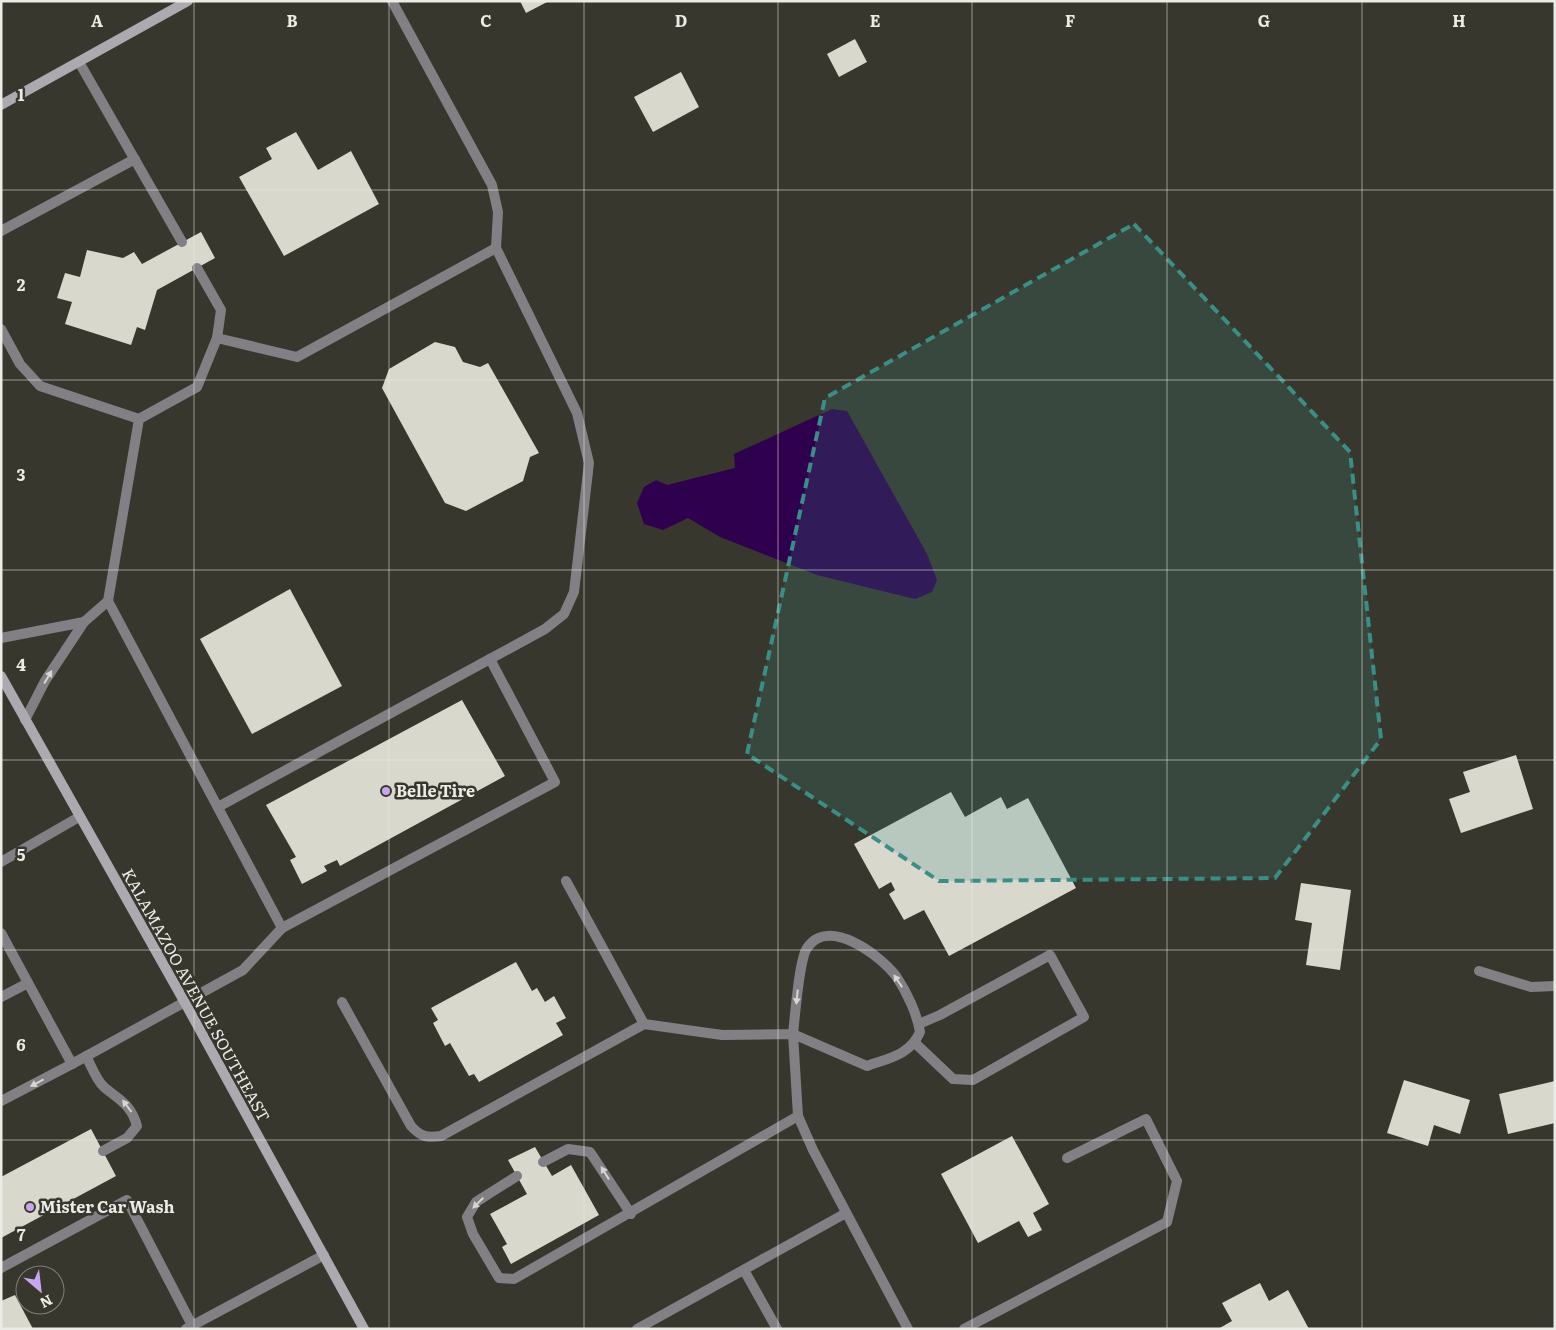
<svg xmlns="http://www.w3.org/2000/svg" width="1556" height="1330" viewBox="0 0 1556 1330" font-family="Literata,serif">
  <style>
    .water { fill: #2f004e }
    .building { fill: #d8d8cd }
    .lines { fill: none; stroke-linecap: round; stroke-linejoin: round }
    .service { stroke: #828084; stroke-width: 10 }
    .minor { stroke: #828084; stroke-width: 10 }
    .secondary { stroke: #aca9b0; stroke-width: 10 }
    .oneway { fill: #d7d6d2 }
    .marked { fill: #3b8e86; fill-opacity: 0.2; stroke: #3b8e86; stroke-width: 4; stroke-dasharray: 10 6; stroke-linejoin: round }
    .grid { fill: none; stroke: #ecece6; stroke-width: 1; stroke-opacity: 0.55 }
    .poi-dot { fill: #c8a6ef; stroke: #37372e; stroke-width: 2 }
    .labels { text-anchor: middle; stroke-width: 5; stroke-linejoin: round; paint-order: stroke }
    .poi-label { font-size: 16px; font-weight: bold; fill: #ecece6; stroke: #37372e; text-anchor: start }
    .street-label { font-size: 16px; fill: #ecece6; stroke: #37372e }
    .grid-label { font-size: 16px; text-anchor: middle; font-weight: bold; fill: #ecece6; stroke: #37372e; stroke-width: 5; stroke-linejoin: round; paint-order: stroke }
  </style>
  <rect width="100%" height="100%" fill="#37372e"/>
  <polygon class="water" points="832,409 847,411 927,554 937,580 932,592 915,599 817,575 720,537 688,518 663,530 644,524 637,503 644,487 656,480 667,485 735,468 734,454"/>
  <g class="building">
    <polygon points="520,1 549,1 526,13"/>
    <polygon points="855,39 867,62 839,77 827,54"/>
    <polygon points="681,72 699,107 653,132 634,97"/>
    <polygon points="296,132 318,170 351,151 379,204 284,256 239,177 272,159 266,148"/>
    <polygon points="201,232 215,258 157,290 145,330 137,327 131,345 65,324 72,302 57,298 65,273 80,277 87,250 123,258 134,252 142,264"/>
    <polygon points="435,342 455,347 463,362 480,367 488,363 539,453 530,457 523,481 466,511 445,503 382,388 389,369"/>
    <polygon points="290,589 342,686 252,734 200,639"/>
    <polygon points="462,700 505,776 340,866 337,860 324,866 327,871 302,884 290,860 296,857 266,805"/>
    <polygon points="1516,755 1533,809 1461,833 1449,799 1470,792 1463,772"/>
    <polygon points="951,792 965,817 1001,797 1007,809 1028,798 1076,888 949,956 924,910 904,920 889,894 895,890 891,882 879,889 854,844"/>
    <polygon points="1301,883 1351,890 1340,970 1306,965 1312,923 1295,920"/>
    <polygon points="516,962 532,991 537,988 545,1002 554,996 566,1018 556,1023 563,1035 479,1082 474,1074 469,1076 450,1043 445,1046 433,1023 438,1020 431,1008"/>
    <polygon points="1404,1080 1470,1100 1460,1134 1434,1125 1428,1146 1387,1133"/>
    <polygon points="1555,1081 1555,1123 1508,1134 1499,1094"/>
    <polygon points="91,1129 116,1176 1,1238 1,1177"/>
    <polygon points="1012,1136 1049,1204 1033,1213 1042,1230 1028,1237 1019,1221 978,1243 941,1174"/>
    <polygon points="535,1147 552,1176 571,1165 599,1215 511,1264 502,1247 507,1244 490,1214 527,1194 508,1160"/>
    <polygon points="1260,1283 1269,1301 1288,1290 1309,1329 1218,1329 1232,1321 1222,1303"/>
    <polygon points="15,1295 33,1329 1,1329 1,1301"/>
  </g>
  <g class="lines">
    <g class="service">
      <polyline points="79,62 182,242"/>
      <polyline points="1,231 135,159"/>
      <polyline points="197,268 221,310 217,338"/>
      <polyline points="1,329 20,364 40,386 139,419"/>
      <polyline points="1,638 84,622"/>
      <polyline points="25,720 45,681 84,622 108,601"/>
      <polyline points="218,807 490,659"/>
      <polyline points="1,862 79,817"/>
      <path d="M566,881l78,143 78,11 71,-1 74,32c22,-8 43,-11 53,-34 -3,-18 -13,-40 -24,-56 -16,-21 -68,-60 -89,-28 -8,12 -12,69 -14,86"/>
      <polyline points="282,928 108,601 139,419 197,387 217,338 297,357 496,248"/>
      <polyline points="1,933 72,1064 243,970 282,928 555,782 490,659 545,629 564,614 574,592 589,463 577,413 496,248 498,212 492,185 392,1"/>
      <polyline points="1,997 28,983"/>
      <path d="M342,1002l69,124c10,11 16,12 30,10l203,-112"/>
      <polyline points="915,1043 953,1079 973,1080 1084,1017 1050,955 940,1015 919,1024"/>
      <path d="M86,1056c5,9 10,24 18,31 15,13 27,17 33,39l-10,12 -24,13"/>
      <polyline points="1,1101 72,1064"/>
      <polyline points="543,1162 568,1149 590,1152 631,1214"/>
      <polyline points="517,1176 476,1202 467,1217 473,1234 499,1278 514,1279 798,1116"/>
      <polyline points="1,1268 127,1200 194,1329"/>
      <polyline points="744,1270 777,1329"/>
      <polyline points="186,1329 324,1255"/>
      <polyline points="637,1329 846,1213"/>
      <polyline points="964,1329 1167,1222 1177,1181 1146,1119 1067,1158"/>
    </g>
    <g class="minor">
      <polyline points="1479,971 1531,987 1555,986"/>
      <polyline points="793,1034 798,1116 813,1150 908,1329"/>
    </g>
    <g class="secondary">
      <polyline points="1,105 188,1"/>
      <polyline points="1,676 184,1001 364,1329"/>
    </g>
  </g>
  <defs><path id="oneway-solid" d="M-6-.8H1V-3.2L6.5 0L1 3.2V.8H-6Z" transform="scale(1.25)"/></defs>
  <g class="oneway">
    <use href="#oneway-solid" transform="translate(48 677) rotate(-59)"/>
    <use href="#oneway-solid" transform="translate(898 981) rotate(-124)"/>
    <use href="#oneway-solid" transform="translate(797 997) rotate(96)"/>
    <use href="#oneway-solid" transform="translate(37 1083) rotate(152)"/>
    <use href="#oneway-solid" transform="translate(127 1106) rotate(-127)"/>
    <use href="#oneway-solid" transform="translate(605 1173) rotate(-122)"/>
    <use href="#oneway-solid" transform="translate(478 1203) rotate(135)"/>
  </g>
  <path class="marked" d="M1134,224l216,228 31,287 -106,139 -336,3 -192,-127 78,-356z"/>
  <path class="grid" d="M194,1v1328M389,1v1328M584,1v1328M778,1v1328M972,1v1328M1167,1v1328M1362,1v1328M1,190h1554M1,380h1554M1,570h1554M1,760h1554M1,950h1554M1,1140h1554"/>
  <g class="poi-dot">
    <circle cx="386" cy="791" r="5"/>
    <circle cx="30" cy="1207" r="5"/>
  </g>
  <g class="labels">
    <g class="poi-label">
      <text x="396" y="797">Belle Tire</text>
      <text x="40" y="1213">Mister Car Wash</text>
    </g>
    <g class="street-label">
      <text transform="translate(196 995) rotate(61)" y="6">KALAMAZOO AVENUE SOUTHEAST</text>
    </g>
  </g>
  <g class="grid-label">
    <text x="97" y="27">A</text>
    <text x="292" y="27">B</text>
    <text x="486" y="27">C</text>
    <text x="681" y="27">D</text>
    <text x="875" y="27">E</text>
    <text x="1070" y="27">F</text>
    <text x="1264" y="27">G</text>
    <text x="1459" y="27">H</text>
    <text x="21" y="101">1</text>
    <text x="21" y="291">2</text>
    <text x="21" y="481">3</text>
    <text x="21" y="671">4</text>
    <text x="21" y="861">5</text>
    <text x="21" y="1051">6</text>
    <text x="21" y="1241">7</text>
  </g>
  <rect width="1556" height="1330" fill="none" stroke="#ecece6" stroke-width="5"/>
  <g transform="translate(40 1290) rotate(152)"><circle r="24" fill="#37372e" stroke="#7f7f78"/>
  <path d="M0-4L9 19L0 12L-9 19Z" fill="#c8a6ef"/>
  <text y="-8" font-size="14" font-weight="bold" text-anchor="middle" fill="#ecece6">N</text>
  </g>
</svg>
